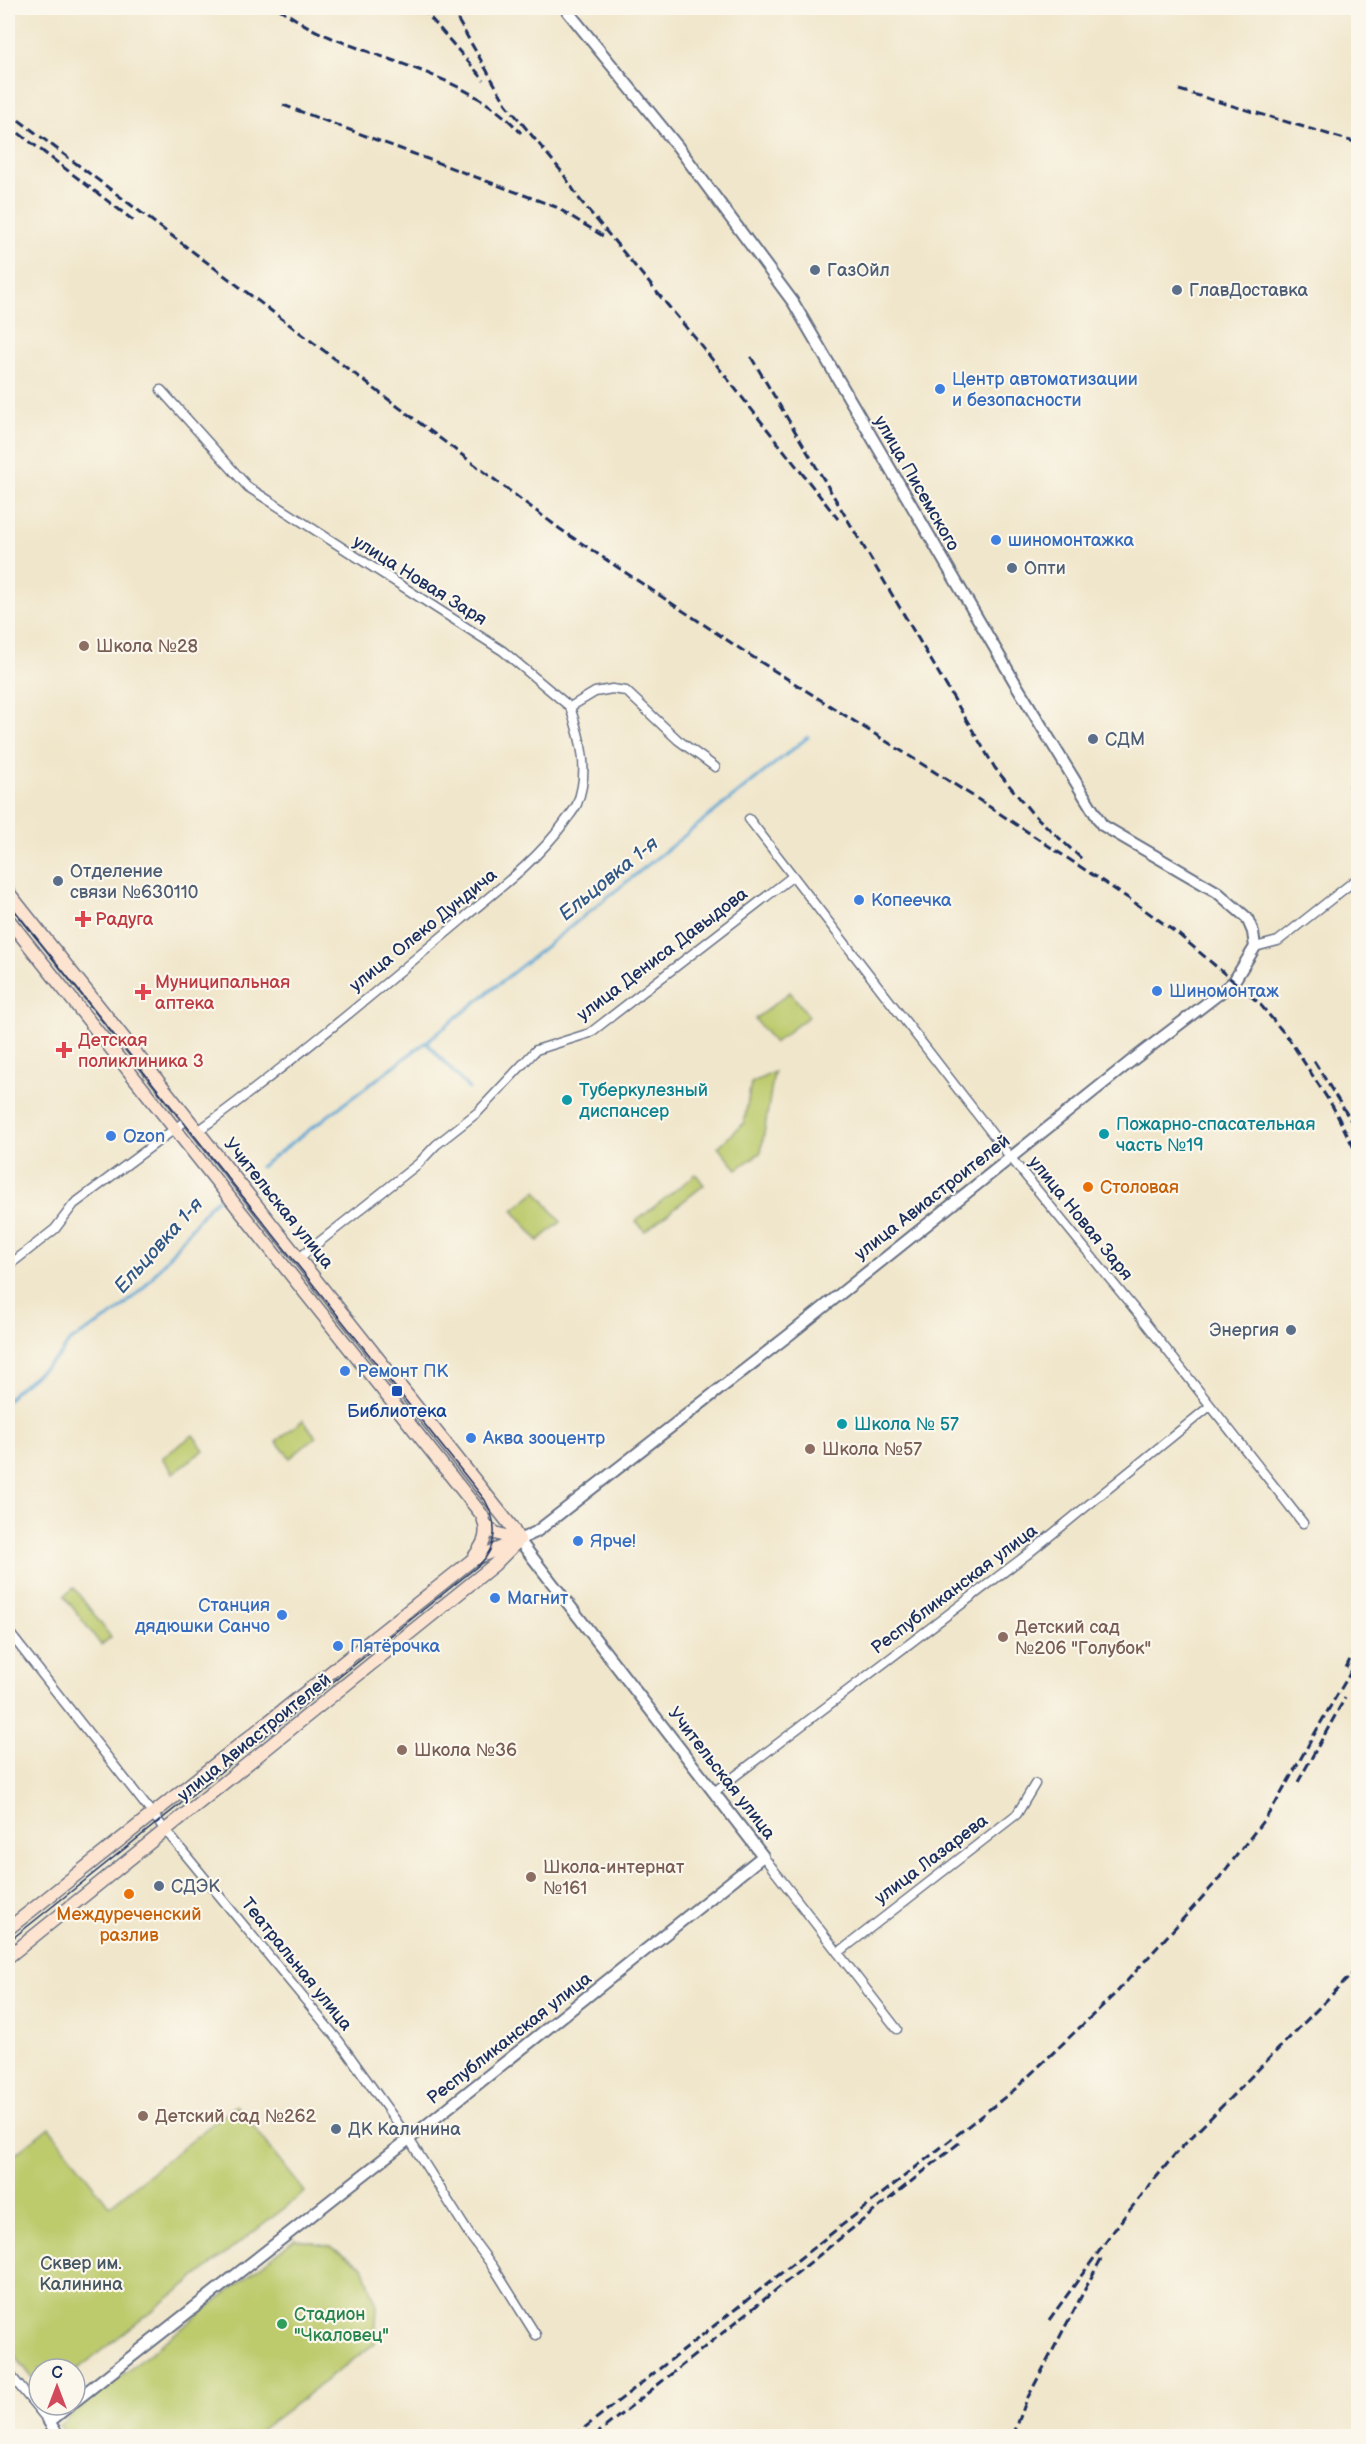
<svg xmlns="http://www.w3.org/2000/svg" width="1366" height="2444" viewBox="0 0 1366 2444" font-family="'Balsamiq Sans',sans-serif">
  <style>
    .green { fill: #bdcb6d; stroke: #6c7d66; stroke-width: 1.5 }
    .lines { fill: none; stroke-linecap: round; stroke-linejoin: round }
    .stream { stroke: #5ca5d3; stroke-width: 3 }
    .minor-casing { stroke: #666f84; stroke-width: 11 }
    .tertiary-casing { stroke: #666f84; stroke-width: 14 }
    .secondary-casing { stroke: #666f84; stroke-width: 15 }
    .minor { stroke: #fff; stroke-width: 8 }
    .tertiary { stroke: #fff; stroke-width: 10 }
    .secondary { stroke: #fde4d0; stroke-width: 12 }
    .tram { stroke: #1b2f5e; stroke-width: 1.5 }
    .rail { stroke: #1b2f5e; stroke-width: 3; stroke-dasharray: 9 4.5; stroke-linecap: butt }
    .service-dot { fill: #5c6f8a; stroke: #fbf7ec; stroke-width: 2 }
    .shop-dot { fill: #3f7fe0; stroke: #fbf7ec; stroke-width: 2 }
    .education-dot { fill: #8d6e63; stroke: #fbf7ec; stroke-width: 2 }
    .health-dot { fill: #e0444e; stroke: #fbf7ec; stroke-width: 2 }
    .culture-dot { fill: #0f9aa8; stroke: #fbf7ec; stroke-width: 2 }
    .food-dot { fill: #e8710a; stroke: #fbf7ec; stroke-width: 2 }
    .transit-dot { fill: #1a4fb4; stroke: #fbf7ec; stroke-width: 2 }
    .leisure-dot { fill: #2e9e5b; stroke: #fbf7ec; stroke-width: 2 }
    .labels { text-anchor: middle; stroke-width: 4.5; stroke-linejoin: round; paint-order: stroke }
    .service-label { font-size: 18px; fill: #4e5e75; stroke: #fbf7ec; text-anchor: start }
    .shop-label { font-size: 18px; fill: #366cbe; stroke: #fbf7ec; text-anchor: start }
    .street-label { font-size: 18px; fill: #1b2f5e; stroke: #fbf7ec }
    .education-label { font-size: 18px; fill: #785e54; stroke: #fbf7ec; text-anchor: start }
    .health-label { font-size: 18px; fill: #be3a42; stroke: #fbf7ec; text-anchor: start }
    .culture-label { font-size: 18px; fill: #0d838f; stroke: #fbf7ec; text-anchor: start }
    .food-label { font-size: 18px; fill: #c56008; stroke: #fbf7ec; text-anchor: start }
    .transit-label { font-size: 18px; fill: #164399; stroke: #fbf7ec }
    .park-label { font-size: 18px; fill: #445662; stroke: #fbf7ec }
    .leisure-label { font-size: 18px; fill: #27864d; stroke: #fbf7ec; text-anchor: start }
    .water-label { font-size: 20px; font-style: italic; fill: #325887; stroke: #fbf7ec }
  </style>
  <rect width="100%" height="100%" fill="#fbf7ec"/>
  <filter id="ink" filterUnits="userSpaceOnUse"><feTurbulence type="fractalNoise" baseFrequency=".0167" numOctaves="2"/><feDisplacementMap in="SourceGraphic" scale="12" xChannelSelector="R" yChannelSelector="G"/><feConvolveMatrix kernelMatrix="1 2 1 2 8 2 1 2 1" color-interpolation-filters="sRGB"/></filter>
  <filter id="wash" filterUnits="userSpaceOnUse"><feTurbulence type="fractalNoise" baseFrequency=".008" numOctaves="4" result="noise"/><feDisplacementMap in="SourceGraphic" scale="24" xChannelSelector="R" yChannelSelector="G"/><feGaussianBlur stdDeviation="1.35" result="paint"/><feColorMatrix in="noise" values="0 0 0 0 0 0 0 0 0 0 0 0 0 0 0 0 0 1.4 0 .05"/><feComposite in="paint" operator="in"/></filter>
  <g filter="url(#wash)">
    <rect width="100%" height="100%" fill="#f0e6cb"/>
    <g class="green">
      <polygon points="790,992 809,1016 774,1043 755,1019"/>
      <polygon points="774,1072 761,1152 737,1169 718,1147 744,1123 751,1083"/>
      <polygon points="696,1174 704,1185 645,1231 636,1221"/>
      <polygon points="536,1191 561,1222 538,1241 513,1210"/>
      <polygon points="303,1420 316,1437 290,1458 276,1441"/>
      <polygon points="193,1435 204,1450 173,1473 162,1458"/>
      <polygon points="74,1588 111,1637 101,1645 64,1596"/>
      <polygon points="236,2105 305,2192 75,2371 39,2369 39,2386 8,2347 8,2160 49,2127 109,2206"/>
      <polygon points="295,2239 330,2246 363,2266 377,2306 375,2343 253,2436 69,2436 59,2425"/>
    </g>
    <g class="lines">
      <g class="stream">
        <polyline points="426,1042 808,737"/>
        <polyline points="260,1167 426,1042 469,1089"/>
        <polyline points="8,1400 14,1392 60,1355 69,1342 116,1313 145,1286 210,1205 219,1198"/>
      </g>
    </g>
  </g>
  <g filter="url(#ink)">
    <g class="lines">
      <g class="minor-casing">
        <g id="minor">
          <polyline points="161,390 248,487 503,651 570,707"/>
          <polyline points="570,707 595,692 612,689 626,691 678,740 715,767"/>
          <polyline points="1354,786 1358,793"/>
          <polyline points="749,819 1011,1158 1136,1311 1303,1523"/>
          <polyline points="1255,947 1278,941 1358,878"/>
          <path d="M198,1131c92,-67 180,-141 267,-214 35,-29 72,-57 99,-94 4,-6 10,-12 13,-19 13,-33 4,-65 -7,-97"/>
          <polyline points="299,1258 418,1164 436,1145 478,1112 536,1050 590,1033 793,876"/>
          <polyline points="8,1266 55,1229 74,1204 188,1119"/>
          <polyline points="8,1631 166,1831 339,2041 409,2139 471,2237 494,2268 536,2335"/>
          <polyline points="714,1792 1029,1553 1210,1406"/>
          <polyline points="763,1856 897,2029"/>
          <polyline points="838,1953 1017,1814 1035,1784"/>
          <polyline points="8,2372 49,2422"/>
        </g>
      </g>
      <g class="tertiary-casing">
        <g id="tertiary">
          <polyline points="75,2401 409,2139 763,1856 519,1540 536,1532 789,1335 1130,1062 1220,993 1234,981 1255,947 1253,932 1247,918 1217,892 1102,825 1017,686 793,302 678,147 565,8"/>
          <polyline points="59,2436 49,2422 70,2405"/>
        </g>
      </g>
      <g class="secondary-casing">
        <g id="secondary">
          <polyline points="8,892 511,1526 519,1540"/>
          <path d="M8,919l474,596c8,20 2,29 -10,45"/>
          <polyline points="486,1525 495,1533 519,1540"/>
          <polyline points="8,1929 472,1560 512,1543"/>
          <polyline points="8,1957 494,1565 519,1540"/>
        </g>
      </g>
      <use href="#minor" class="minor"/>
      <use href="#tertiary" class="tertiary"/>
      <use href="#secondary" class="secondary"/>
      <path class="tram" d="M8,902l477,598c13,23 13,47 -6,65l-471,377"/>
      <g class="rail">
        <path d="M278,8c16,10 33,22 52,29 64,27 143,42 191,96"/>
        <polyline points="422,8 484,80"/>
        <polyline points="451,8 506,104 562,172 580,200 700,344 838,519"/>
        <polyline points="1179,90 1358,143"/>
        <polyline points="283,105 556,207 603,236"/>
        <polyline points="8,112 560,529 748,654 979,800 1131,900 1178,934 1259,1003 1289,1039 1333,1107 1358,1156"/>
        <polyline points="8,125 134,221"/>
        <polyline points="751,357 995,768 1031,812 1083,860"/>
        <polyline points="1314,1061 1358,1132"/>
        <polyline points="1346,1668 1358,1642"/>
        <polyline points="1298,1782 1345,1698"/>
        <polyline points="1049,2320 1124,2217 1176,2153 1358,1968"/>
        <polyline points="574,2436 1014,2090 1117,1992 1217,1881 1273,1808 1324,1717 1358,1660"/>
        <polyline points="594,2436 959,2143"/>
        <polyline points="1013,2436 1027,2399 1101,2259"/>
      </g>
    </g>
  </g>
  <g class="service-dot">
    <circle cx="815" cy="270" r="6"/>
    <circle cx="1177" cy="290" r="6"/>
    <circle cx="1012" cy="568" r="6"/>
    <circle cx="1093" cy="739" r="6"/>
    <circle cx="58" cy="881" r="6"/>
    <circle cx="1291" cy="1330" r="6"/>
    <circle cx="159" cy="1886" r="6"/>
    <circle cx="336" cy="2129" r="6"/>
  </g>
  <g class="shop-dot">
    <circle cx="940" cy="389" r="6"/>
    <circle cx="996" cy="540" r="6"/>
    <circle cx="859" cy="900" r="6"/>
    <circle cx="1157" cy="991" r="6"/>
    <circle cx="111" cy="1136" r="6"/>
    <circle cx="345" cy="1371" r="6"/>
    <circle cx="471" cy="1438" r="6"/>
    <circle cx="578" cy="1541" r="6"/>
    <circle cx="495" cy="1598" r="6"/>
    <circle cx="282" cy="1615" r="6"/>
    <circle cx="338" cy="1646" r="6"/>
  </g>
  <g class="education-dot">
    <circle cx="84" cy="646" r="6"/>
    <circle cx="810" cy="1449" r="6"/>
    <circle cx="1003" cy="1637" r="6"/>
    <circle cx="402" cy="1750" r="6"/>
    <circle cx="531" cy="1877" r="6"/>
    <circle cx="143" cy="2116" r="6"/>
  </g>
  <g class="health-dot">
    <path d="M80 910h6v6h6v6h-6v6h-6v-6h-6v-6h6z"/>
    <path d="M140 983h6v6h6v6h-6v6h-6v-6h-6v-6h6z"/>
    <path d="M61 1041h6v6h6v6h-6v6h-6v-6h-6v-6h6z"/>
  </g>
  <g class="culture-dot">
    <circle cx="567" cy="1100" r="6"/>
    <circle cx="1104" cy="1134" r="6"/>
    <circle cx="842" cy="1424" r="6"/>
  </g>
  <g class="food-dot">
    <circle cx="1088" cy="1187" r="6"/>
    <circle cx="129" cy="1894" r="6"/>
  </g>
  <rect class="transit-dot" x="391" y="1385" width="12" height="12" rx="3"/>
  <circle class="leisure-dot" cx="282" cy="2324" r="6"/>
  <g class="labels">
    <g class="service-label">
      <text x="827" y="276">ГазОйл</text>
      <text x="1189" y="296">ГлавДоставка</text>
      <text x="1024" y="574">Опти</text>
      <text x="1105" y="745">СДМ</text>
      <text x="70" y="877">Отделение<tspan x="70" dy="21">связи №630110</tspan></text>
      <text x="1279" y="1336" text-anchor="end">Энергия</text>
      <text x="171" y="1892">СДЭК</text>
      <text x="348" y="2135">ДК Калинина</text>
    </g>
    <g class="shop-label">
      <text x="952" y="385">Центр автоматизации<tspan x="952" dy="21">и безопасности</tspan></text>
      <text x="1008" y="546">шиномонтажка</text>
      <text x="871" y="906">Копеечка</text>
      <text x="1169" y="997">Шиномонтаж</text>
      <text x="123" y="1142">Ozon</text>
      <text x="357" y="1377">Ремонт ПК</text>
      <text x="483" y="1444">Аква зооцентр</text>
      <text x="590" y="1547">Ярче!</text>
      <text x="507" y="1604">Магнит</text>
      <text x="270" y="1611" text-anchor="end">Станция<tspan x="270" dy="21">дядюшки Санчо</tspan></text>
      <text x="350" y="1652">Пятёрочка</text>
    </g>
    <g class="street-label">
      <text transform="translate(917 483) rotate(60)" y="6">улица Писемского</text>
      <text transform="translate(420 580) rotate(32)" y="6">улица Новая Заря</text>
      <text transform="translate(423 930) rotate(-39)" y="6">улица Олеко Дундича</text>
      <text transform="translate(662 954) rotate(-37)" y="6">улица Дениса Давыдова</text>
      <text transform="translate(932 1197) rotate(-38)" y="6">улица Авиастроителей</text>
      <text transform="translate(279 1203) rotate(51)" y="6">Учительская улица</text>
      <text transform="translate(1081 1218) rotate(51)" y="6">улица Новая Заря</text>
      <text transform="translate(954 1589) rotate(-37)" y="6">Республиканская улица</text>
      <text transform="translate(254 1737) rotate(-39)" y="6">улица Авиастроителей</text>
      <text transform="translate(722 1773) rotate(52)" y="6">Учительская улица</text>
      <text transform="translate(931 1859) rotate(-37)" y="6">улица Лазарева</text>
      <text transform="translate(297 1964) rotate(51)" y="6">Театральная улица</text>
      <text transform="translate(509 2038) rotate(-38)" y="6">Республиканская улица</text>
    </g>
    <g class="education-label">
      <text x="96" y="652">Школа №28</text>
      <text x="822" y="1455">Школа №57</text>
      <text x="1015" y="1633">Детский сад<tspan x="1015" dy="21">№206 "Голубок"</tspan></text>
      <text x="414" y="1756">Школа №36</text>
      <text x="543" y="1873">Школа-интернат<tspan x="543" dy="21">№161</tspan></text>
      <text x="155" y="2122">Детский сад №262</text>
    </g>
    <g class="health-label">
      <text x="95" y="925">Радуга</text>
      <text x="155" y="988">Муниципальная<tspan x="155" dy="21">аптека</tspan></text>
      <text x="78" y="1046">Детская<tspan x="78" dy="21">поликлиника 3</tspan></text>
    </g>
    <g class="culture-label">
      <text x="579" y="1096">Туберкулезный<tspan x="579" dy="21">диспансер</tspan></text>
      <text x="1116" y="1130">Пожарно-спасательная<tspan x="1116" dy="21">часть №19</tspan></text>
      <text x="854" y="1430">Школа № 57</text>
    </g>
    <g class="food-label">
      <text x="1100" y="1193">Столовая</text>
      <text x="129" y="1920" text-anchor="middle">Междуреченский<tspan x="129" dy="21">разлив</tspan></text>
    </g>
    <g class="transit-label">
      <text x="397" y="1417">Библиотека</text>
    </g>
    <g class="park-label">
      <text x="81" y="2269">Сквер им.<tspan x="81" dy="21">Калинина</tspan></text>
    </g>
    <g class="leisure-label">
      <text x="294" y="2320">Стадион<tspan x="294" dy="21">"Чкаловец"</tspan></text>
    </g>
    <g class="water-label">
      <text transform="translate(608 878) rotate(-39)" y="7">Ельцовка 1-я</text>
      <text transform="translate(158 1245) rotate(-48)" y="7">Ельцовка 1-я</text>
    </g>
  </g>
  <rect width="1366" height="2444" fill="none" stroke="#fbf7ec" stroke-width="30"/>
  <g transform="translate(57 2387)"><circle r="28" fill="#fbf7ec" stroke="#a1a7b3" stroke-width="1.5"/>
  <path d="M0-4.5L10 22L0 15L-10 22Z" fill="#d1495b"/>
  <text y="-9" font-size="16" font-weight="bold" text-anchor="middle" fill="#1b2f5e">С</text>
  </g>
</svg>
